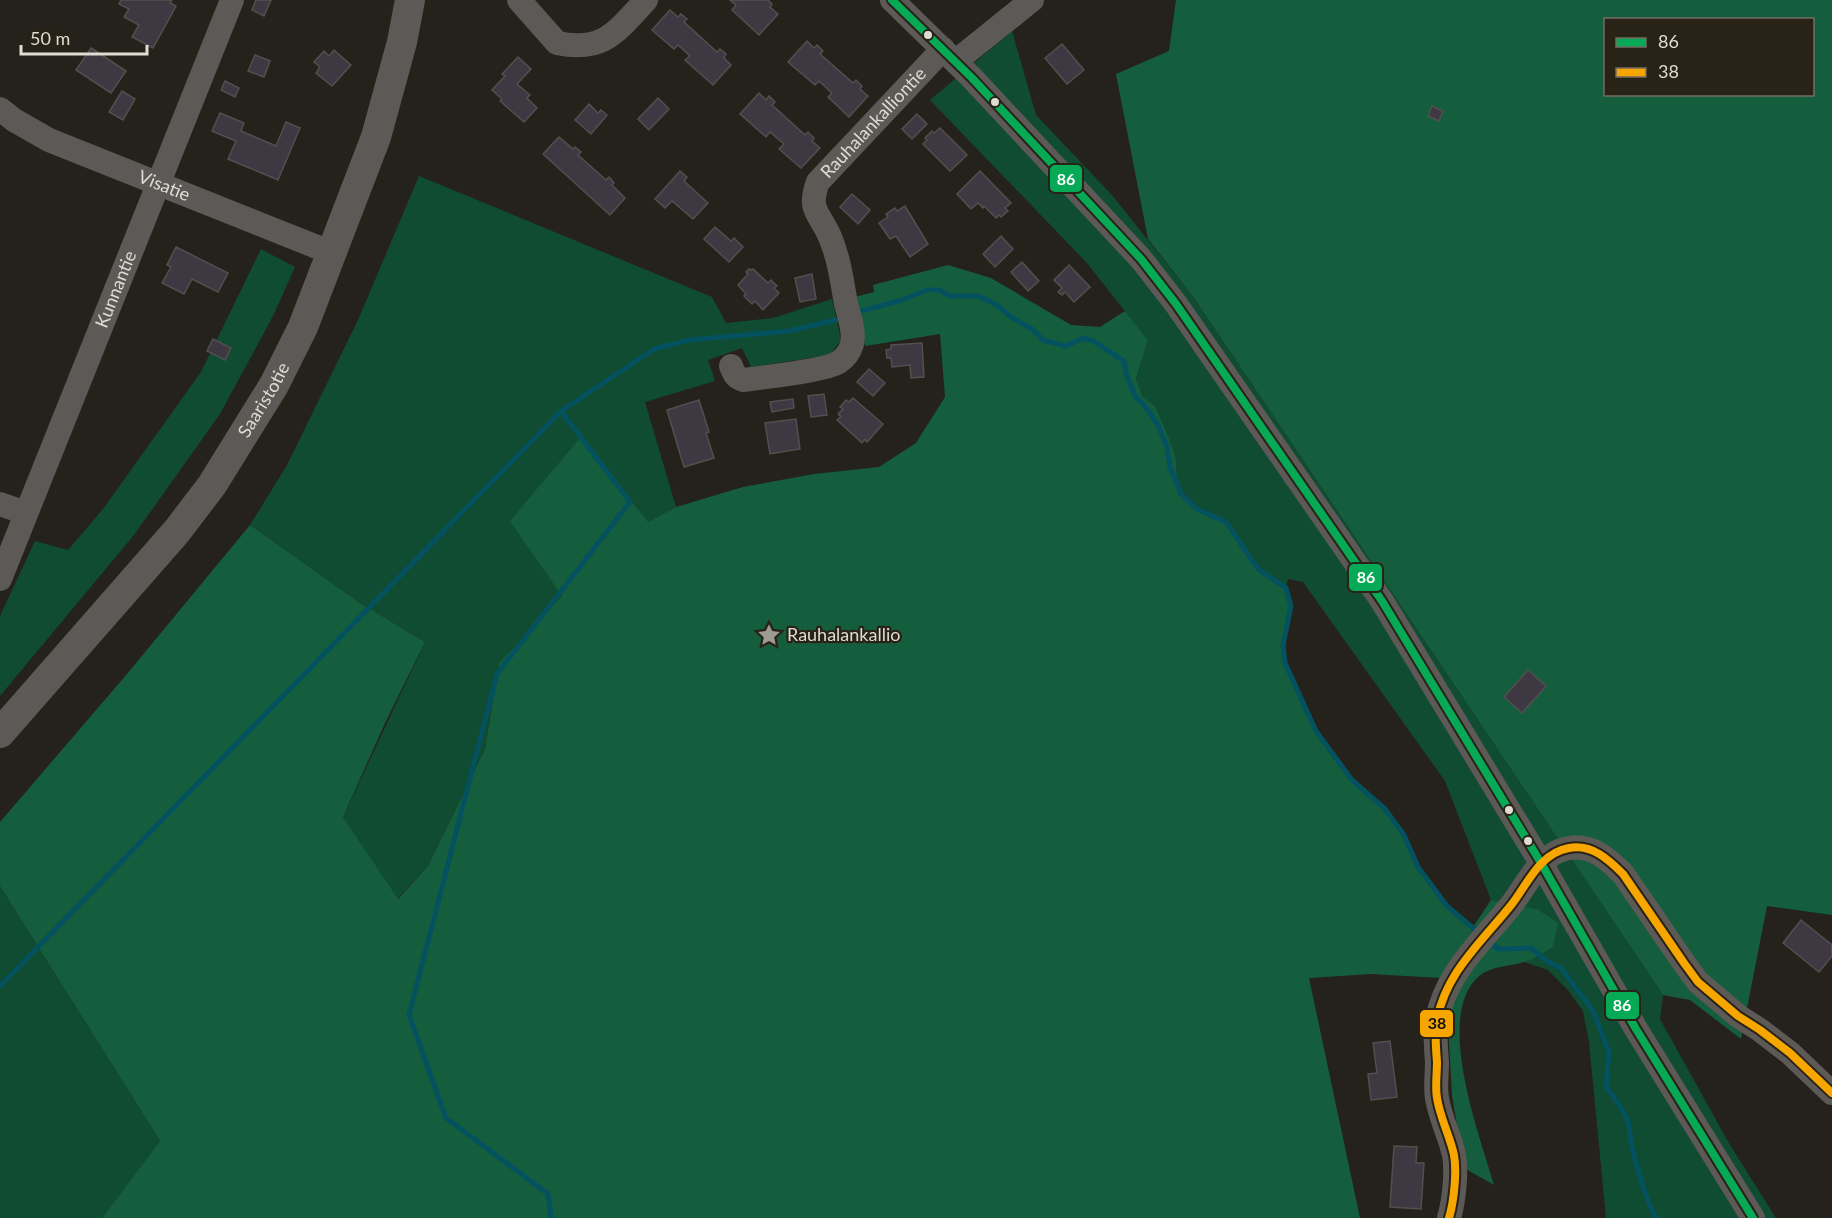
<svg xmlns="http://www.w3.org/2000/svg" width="1832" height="1218" viewBox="0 0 1832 1218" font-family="Lato,sans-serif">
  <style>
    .green { fill: #104c31 }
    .forest { fill: #145e3e; fill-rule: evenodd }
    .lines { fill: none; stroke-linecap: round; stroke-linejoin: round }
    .stream { stroke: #04515f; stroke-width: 5 }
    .building { fill: #3e3843; stroke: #51504f; stroke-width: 1.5 }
    .minor { stroke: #5c5957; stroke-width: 24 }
    .major { stroke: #5d5956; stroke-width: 30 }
    .bus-1-casing { stroke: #292317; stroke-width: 12 }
    .bus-2-casing { stroke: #292317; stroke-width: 12 }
    .bus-1 { stroke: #06aa56; stroke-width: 8 }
    .bus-2 { stroke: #f7a600; stroke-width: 8 }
    .bus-dot { fill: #dfdcd4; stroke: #292317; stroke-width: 2 }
    .labels { text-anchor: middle; stroke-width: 4.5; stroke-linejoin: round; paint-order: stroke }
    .street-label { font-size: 18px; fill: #dfdcd4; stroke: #292317 }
    .poi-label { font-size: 18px; fill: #dfdcd4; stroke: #292317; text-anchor: start }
    .line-badge { stroke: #292317; stroke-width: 2 }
    .badge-label { font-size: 16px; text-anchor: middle; font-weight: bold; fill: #fff }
    .pale-badge-label { font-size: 16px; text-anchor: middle; font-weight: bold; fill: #111 }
  </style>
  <rect width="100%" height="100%" fill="#25221b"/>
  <g class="green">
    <polygon points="1012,31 1036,115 1112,195 1194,298 1663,995 1660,1019 1730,1145 1776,1218 1606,1218 1589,1042 1583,1011 1568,990 1548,970 1524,962 1553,947 1537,909 1491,900 1445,781 1303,582 1288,579 1286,588 1258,569 1226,522 1197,509 1181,494 1177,479 1176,459 1169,438 1155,406 1143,397 1136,379 1148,340 1086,262 930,100"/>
    <polygon points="419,176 712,297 726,323 773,318 832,299 841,340 830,355 751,367 742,348 708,360 715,381 645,402 676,507 648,522 562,596 499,663 485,749 428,866 397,899 343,817 425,642 357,601 250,525 287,465 358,320"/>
    <polygon points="261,249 295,267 273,316 220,414 134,535 0,696 0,616 35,541 68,550 103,509 201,372"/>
    <polygon points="0,886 160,1141 102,1218 0,1218"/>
  </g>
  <g class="forest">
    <path d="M1176,0h656v915l-65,-9 -26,133 -51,-39 -27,-5 -469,-697 -46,-59 -32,-165 53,-23zM1606,20h206v74h-206z"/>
    <path d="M948,265l43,13 80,47 29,2 25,-16 23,29 -12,39 7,18 12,9 14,32 7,21 1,20 4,15 16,15 29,13 32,47 28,19 5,18 -8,39 2,18 31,68 36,49 33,29 19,26 14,32 29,39 26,21 18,-27 46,9 21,14 -5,24c-9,5 -19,12 -29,15 -15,5 -33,3 -47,16 -42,41 3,158 17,207l-30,-17 -12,-73 -4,-71 -7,-46 -70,-4 -62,4 51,240h-1258l58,-77 -160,-255v-64l127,-148 123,-149 107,76 68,41 -39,79 -43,96 55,82 30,-33 57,-117 14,-86 63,-67 -52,-75 70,-83 68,84 28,-15 67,-20 71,-13 65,-7 37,-24 29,-46 -5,-63 -75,12 -10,-49 19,-5 -1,-7z"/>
  </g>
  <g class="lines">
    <g class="stream">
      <polyline points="862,311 902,300 927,290 939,290 950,296 978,296 997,305 1011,317 1032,329 1043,340 1066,346 1083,338 1093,341 1124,361 1126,374 1135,396 1148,410 1158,425 1167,447 1170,467 1181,494 1197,509 1226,522 1258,569 1286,588 1291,606 1283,645 1285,663 1316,731 1352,780 1385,809 1404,835 1418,867 1447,906 1480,934"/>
      <path d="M1490,942l8,7 33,-1 17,14 13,6 32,43 16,41 -3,35c8,10 16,20 21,32 3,8 3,19 5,28 4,16 15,59 25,71"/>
      <polyline points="0,986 561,411 654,349 689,340 789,331 840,319"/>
      <polyline points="551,1218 548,1194 446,1118 409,1015 497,674 630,502 561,411"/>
    </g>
  </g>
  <g class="building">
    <polygon points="121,0 172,0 170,3 176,6 153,48 132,37 139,25 124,17 129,9 119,4"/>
    <polygon points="256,0 271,0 264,16 252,10"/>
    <polygon points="730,0 768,0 772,4 770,7 778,14 759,35 732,10 736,5"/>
    <polygon points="670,10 678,17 681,14 687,19 684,22 717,52 720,49 726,54 724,58 731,65 713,85 685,60 690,56 678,45 674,49 652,30"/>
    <polygon points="807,41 814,48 817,45 823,51 820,54 853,83 856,80 862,86 860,89 868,96 849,117 828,97 832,93 819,81 815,85 788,62"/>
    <polygon points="1062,44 1084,70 1067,84 1045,58"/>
    <polygon points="91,48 126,71 111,93 76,70"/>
    <polygon points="334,50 351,65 332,86 316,73 320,67 314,62 324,51 329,56"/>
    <polygon points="255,55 270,61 264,77 248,71"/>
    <polygon points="518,57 531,69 517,84 530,95 527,98 537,108 524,122 500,101 502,99 492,90 505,76 502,74"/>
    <polygon points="225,81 239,88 235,97 221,90"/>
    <polygon points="122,91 135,99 123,120 109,112"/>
    <polygon points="759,93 766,100 769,96 775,102 772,105 805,135 808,132 814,138 812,141 820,148 801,168 779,149 784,144 770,132 766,137 740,114"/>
    <polygon points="658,98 669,109 649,130 638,119"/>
    <polygon points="589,104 598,113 601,110 607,115 591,134 575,120"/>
    <polygon points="1432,106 1443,111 1439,121 1428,116"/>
    <polygon points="220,113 244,123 241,131 276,146 286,122 300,128 278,180 228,159 236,141 212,131"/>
    <polygon points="917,114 927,124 912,139 902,129"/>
    <polygon points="940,128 967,155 950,171 923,144 927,140 925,138 932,131 934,133"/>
    <polygon points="559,137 573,149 575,147 581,152 578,155 606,180 609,177 614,183 612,185 625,198 610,215 543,154"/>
    <polygon points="680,171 687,177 684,181 708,203 693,219 672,201 665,208 655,199"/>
    <polygon points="980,171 1011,203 1005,208 1008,211 1001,217 999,215 996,218 984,206 983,208 978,203 971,209 957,194"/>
    <polygon points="852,194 870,210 858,224 840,207"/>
    <polygon points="905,206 928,244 910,257 896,236 890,239 879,223 888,217 886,214 895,208 897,211"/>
    <polygon points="715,227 731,241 734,238 743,247 729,262 704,239"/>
    <polygon points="1001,236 1013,249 995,267 983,254"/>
    <polygon points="176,247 228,273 218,292 192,279 184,294 162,283 171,267 167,265"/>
    <polygon points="1022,262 1039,281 1028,291 1011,272"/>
    <polygon points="1069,265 1090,287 1074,302 1065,292 1062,295 1058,292 1062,288 1054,280"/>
    <polygon points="749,269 751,270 753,269 768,283 771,280 777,286 774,288 779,293 763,310 755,301 752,304 744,296 746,294 738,285 748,274 746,272"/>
    <polygon points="812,274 816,299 800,302 795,278"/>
    <polygon points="213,339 231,348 225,360 207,351"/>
    <polygon points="922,343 924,377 911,378 910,365 892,367 891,358 887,358 886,350 891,349 891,345"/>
    <polygon points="869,369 885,383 873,396 857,382"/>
    <polygon points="824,394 827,415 811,417 808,396"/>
    <polygon points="853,398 883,424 867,442 865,439 862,443 837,420 841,417 838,414 843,409 840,407 846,400 849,402"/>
    <polygon points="793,399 794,408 772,412 770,402"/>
    <polygon points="699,400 709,432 706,433 714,458 684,467 667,410"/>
    <polygon points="796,419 800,449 770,454 765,423"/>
    <polygon points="1528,670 1546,686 1522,713 1504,697"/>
    <polygon points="1801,920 1832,945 1832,956 1819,972 1783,943"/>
    <polygon points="1390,1041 1397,1097 1371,1100 1368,1074 1377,1073 1373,1043"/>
    <polygon points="1394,1146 1417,1147 1416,1163 1424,1163 1421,1209 1390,1207"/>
  </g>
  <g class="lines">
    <g class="minor">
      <path d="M519,0l38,43c47,10 60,-12 89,-43"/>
      <polyline points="892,0 972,78 1141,259 1176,304 1382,601 1541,863 1636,1029 1753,1218"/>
      <polyline points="956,61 1032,0"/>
      <path id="s1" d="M0,109l14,11 35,20 283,113"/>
      <path id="s2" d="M731,366c3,8 5,12 13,14 19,-3 81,-9 95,-18 6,-4 11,-11 13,-18 3,-12 -3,-29 -6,-40 -4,-23 -7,-46 -16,-67 -10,-24 -23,-26 -12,-55l125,-133"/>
      <polyline points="0,504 26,513"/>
      <path id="s3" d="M0,579l232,-579"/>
      <path d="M1449,1218c5,-17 8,-46 5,-63 -4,-19 -14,-37 -17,-57 -2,-11 0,-24 0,-36 -1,-12 -2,-25 -1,-36 7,-52 46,-84 76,-122 16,-21 28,-51 57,-56 23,-4 39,11 54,26l61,89 14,19 40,34 22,14 30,23 42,40"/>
    </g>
    <path class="major" id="s4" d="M0,733l177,-202 35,-46 62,-100 29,-58 73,-190 26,-95 8,-42"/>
    <g class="bus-1-casing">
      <polyline id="bus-1" points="892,0 972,78 1141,259 1176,304 1382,601 1541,863 1636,1029 1753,1218"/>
    </g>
    <g class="bus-2-casing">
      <path id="bus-2" d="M1449,1218c5,-17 8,-46 5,-63 -4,-19 -14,-37 -17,-57 -2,-11 0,-24 0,-36 -1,-12 -2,-25 -1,-36 7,-52 46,-84 76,-122 16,-21 28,-51 57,-56 23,-4 39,11 54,26l61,89 14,19 40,34 22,14 30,23 42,40"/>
    </g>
    <use href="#bus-1" class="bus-1"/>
    <use href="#bus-2" class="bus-2"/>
  </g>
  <defs>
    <g id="sight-bare" transform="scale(1.8)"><path d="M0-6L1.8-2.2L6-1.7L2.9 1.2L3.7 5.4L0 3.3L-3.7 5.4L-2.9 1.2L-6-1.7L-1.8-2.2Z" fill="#9e9b93" stroke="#292317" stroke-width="2.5" paint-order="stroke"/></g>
  </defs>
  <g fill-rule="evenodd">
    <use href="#sight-bare" x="769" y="635"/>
  </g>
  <g class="bus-dot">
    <circle cx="928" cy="35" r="5"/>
    <circle cx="995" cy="102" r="5"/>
    <circle cx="1509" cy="810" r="5"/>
    <circle cx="1528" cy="841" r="5"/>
  </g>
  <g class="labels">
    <g class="street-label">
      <text dy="6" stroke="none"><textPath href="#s2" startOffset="390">Rauhalankalliontie</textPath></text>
      <text dy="6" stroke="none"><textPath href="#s1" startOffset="182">Visatie</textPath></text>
      <text dy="6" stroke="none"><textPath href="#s3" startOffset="312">Kunnantie</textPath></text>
      <text dy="6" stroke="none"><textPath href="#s4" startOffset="426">Saaristotie</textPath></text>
    </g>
    <g class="poi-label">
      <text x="787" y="641">Rauhalankallio</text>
    </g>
  </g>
  <g class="line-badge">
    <rect x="1049" y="164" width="34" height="29" rx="6" fill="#06aa56"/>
    <rect x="1348" y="563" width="35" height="29" rx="6" fill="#06aa56"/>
    <rect x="1605" y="991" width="35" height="29" rx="6" fill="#06aa56"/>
    <rect x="1419" y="1009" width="35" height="29" rx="6" fill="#f7a600"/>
  </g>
  <g class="badge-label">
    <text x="1066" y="185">86</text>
    <text x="1366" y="583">86</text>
    <text x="1622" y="1011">86</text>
  </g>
  <g class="pale-badge-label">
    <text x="1437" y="1029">38</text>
  </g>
  <rect x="1604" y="18" width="210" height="78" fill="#292317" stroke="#726d63" stroke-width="1.5"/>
  <rect x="1616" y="38" width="30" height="9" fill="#06aa56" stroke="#726d63" stroke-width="1.5"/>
  <text x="1658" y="48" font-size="18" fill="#dfdcd4">86</text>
  <rect x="1616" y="68" width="30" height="9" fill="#f7a600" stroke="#726d63" stroke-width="1.5"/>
  <text x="1658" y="78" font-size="18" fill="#dfdcd4">38</text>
  <path d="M21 45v9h126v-9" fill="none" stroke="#dfdcd4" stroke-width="3"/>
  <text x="30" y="45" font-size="18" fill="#dfdcd4" stroke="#292317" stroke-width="4.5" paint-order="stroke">50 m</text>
</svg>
